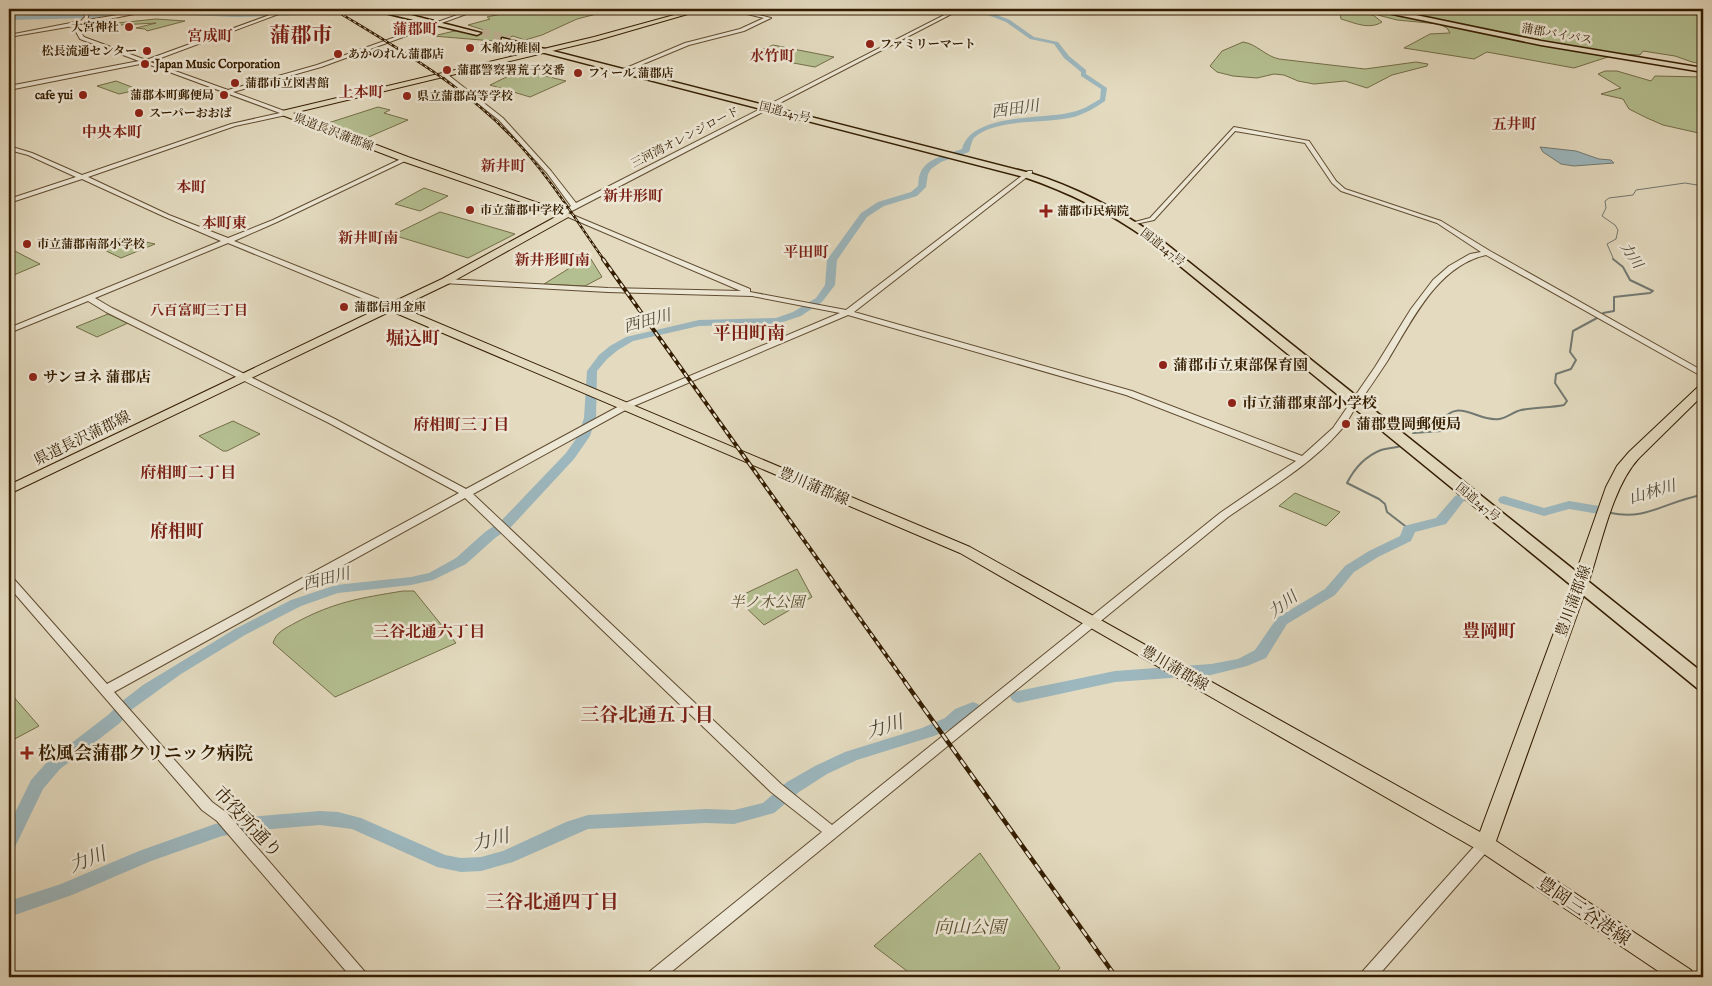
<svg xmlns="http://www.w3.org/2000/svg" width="1712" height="986" viewBox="0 0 1712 986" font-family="'IM FELL English','Noto Serif JP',serif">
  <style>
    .green { fill: #b4bf91; stroke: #746e48 }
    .water { fill: #9cb7be; stroke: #727972 }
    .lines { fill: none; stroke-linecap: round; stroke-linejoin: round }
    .stream-far1 { stroke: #727972; stroke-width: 1 }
    .stream { stroke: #727972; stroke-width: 2 }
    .river { fill: #9cb7be; fill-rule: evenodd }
    .highway-tunnel { stroke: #c0b499; stroke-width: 8; stroke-dasharray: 8 4; stroke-linecap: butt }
    .minor-casing { stroke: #604c30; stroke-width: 2 }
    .major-casing { stroke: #341d00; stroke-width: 2 }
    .highway-casing { stroke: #341d00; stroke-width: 3 }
    .minor { fill: #ede7d5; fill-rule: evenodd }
    .major { fill: #e3dabf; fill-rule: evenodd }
    .highway { fill: #e3dabf; fill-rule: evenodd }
    .rail-far2-casing { stroke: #341d00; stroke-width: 2.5 }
    .rail-far1-casing { stroke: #341d00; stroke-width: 4 }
    .rail-casing { stroke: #341d00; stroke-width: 4.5 }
    .rail-far2 { stroke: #ede7d5; stroke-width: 1; stroke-dasharray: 3; stroke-linecap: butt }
    .rail-far1 { stroke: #ede7d5; stroke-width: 2; stroke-dasharray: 5; stroke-linecap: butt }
    .rail { stroke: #ede7d5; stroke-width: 2.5; stroke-dasharray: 8; stroke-linecap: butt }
    .poi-dot { fill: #8f2418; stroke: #ede7d5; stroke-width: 2 }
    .labels { text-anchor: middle; stroke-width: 5; stroke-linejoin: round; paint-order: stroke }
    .far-poi-label { font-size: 12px; font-weight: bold; fill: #341d00; stroke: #ede7d5; text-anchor: start }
    .far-street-label { font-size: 12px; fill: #341d00; stroke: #ede7d5 }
    .far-water-label { font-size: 14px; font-style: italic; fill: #534b39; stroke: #ede7d5 }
    .far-neighbourhood-label { font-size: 14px; font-weight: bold; fill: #7a1f14; stroke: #ede7d5 }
    .far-quarter-label { font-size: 15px; font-weight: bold; fill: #7a1f14; stroke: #ede7d5 }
    .poi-label { font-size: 15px; font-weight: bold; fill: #341d00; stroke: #ede7d5; text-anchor: start }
    .street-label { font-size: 15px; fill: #341d00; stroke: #ede7d5 }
    .park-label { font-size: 15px; font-style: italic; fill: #5a4e2c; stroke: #ede7d5 }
    .water-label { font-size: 16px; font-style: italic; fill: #534b39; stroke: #ede7d5 }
    .neighbourhood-label { font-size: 16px; font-weight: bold; fill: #7a1f14; stroke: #ede7d5 }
    .quarter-label { font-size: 18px; font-weight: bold; fill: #7a1f14; stroke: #ede7d5 }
    .near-poi-label { font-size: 18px; font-weight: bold; fill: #341d00; stroke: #ede7d5; text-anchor: start }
    .near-street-label { font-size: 18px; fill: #341d00; stroke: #ede7d5 }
    .near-park-label { font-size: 18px; font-style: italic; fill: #5a4e2c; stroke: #ede7d5 }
    .near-neighbourhood-label { font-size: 19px; font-weight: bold; fill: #7a1f14; stroke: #ede7d5 }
    .near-water-label { font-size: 19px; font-style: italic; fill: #534b39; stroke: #ede7d5 }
    .far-town-label { font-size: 21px; font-weight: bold; fill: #7a1f14; stroke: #ede7d5 }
  </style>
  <rect width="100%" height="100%" fill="#e3dabf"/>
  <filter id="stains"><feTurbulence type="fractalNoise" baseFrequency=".004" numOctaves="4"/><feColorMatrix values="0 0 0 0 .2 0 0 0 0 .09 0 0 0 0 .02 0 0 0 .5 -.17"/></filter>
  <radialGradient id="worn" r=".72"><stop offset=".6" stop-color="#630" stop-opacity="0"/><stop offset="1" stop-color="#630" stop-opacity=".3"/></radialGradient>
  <g class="green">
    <polygon points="525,9 616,9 577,19 542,35 525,40 513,36 500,40 505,42 433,36 459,30 475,34 487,31 468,25 490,19 487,17"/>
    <polygon points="1355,9 1703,9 1703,64 1692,62 1675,56 1643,51 1640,55 1617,54 1574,68 1487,52 1474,59 1404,48 1430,34 1450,33 1447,28 1439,24 1397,20"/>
    <path d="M1343,10l30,5 9,7c-13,8 -27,1 -41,-3l-1,-7z"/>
    <polygon points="156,19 185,21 147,31 145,29 136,28 156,23 120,25 117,23"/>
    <path d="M1243,42c14,2 22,14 36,17l86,10 51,-7 12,2 -1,2 -35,9 -25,13 -22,-7 -31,3 -16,-3 -14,-6 -10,-1 -17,4 -24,-2 -16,-4 -7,-6 12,-15z"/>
    <polygon points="773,45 834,57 815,67 750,55"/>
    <polygon points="521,70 566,81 530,97 490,85"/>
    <polygon points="1605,71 1617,71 1651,81 1655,76 1703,77 1703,134 1663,125 1647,118 1629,109 1623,99 1601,94 1621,88 1598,74"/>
    <polygon points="116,81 137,89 137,90 119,94 97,86"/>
    <polygon points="378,107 390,110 384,113 408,120 364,139 325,124"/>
    <polygon points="424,188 448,196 420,211 395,204"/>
    <polygon points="440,212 515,234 468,258 393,235"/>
    <polygon points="123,237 155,244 121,258 102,249"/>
    <polygon points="9,248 40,264 9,277"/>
    <polygon points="589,256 602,277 585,286 544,284"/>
    <polygon points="108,314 128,323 97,337 76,327"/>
    <polygon points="233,421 260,434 227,451 223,451 199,436"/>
    <polygon points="1295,493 1340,512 1326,526 1279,506"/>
    <polygon points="797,569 812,597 764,625 736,598"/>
    <path d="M403,591h11l42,52 -121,54 -62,-54c3,-11 13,-15 22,-20 39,-21 65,-25 108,-32z"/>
    <polygon points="12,695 39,726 9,742 9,697"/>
    <polygon points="980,853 1060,968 1052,977 915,977 874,946"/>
  </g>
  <polygon class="water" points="1540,147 1576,151 1599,159 1611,160 1614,163 1574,166 1561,164 1543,152"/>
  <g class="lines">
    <polyline class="stream-far1" points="1614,260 1607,244 1616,239 1618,230 1615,225 1602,216 1606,208 1605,201 1609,198 1633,195 1636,190 1685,183 1703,186"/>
    <g class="stream">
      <polyline points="1603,313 1614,311 1614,297 1650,293 1653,291 1630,280 1623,267 1613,259"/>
      <path d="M1413,433l28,-2 2,-3 -2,-7c19,-24 35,1 58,-2 8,-1 14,-7 22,-9 14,-3 29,-2 43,-5l3,-4 -12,-18 1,-9 15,-5 5,-9 -6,-8 3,-21 24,-13"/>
      <path d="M1401,446c-6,2 -13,2 -20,4 -15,6 -27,19 -34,33l32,16 6,5 2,8 22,17"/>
      <path d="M1611,513c36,8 57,-13 92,-18"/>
    </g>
    <g class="river">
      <polygon points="135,9 237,13 434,9 431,11 237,17 135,13 89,18 9,20 9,16 89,14"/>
      <path d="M981,9h6l5,4 18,7 24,17 24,5 11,14 17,14v4l21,14 -2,13c-10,7 -19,12 -31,16 -28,7 -78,1 -99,20 -4,4 -4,10 -6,15l-28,10 -10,7 -3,5 -2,13 -9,9 -33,10 -17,11 -30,43 -2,25 -13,17 -21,14 -24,8 -78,2 -66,15 -15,9 -11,9 -10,12 -1,47 -6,18 -16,23 -63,68 -16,11 -29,26 -33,16 -22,5 -73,8 -37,13 -56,29 -64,39 -50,36 -11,13 -60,46 -17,20 -28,58 -6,2v-24l22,-45 17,-19 60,-46 13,-13 22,-17 92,-56 56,-29 45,-15 75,-8 18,-4 27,-15 29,-26 16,-11 65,-68 12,-17 6,-18 3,-47 12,-16 11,-9 16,-9 73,-17 77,-2 17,-6 23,-14 9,-13 2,-25 34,-47 17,-11 33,-10 7,-6c1,-4 0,-9 2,-12 5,-16 29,-20 42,-25 9,-35 77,-30 106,-36 12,-2 21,-7 32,-14l1,-10 -20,-13v-4l-17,-14 -10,-14 -24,-5 -24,-17 -18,-7z"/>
      <polygon points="1465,492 1471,496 1463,502 1446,524 1415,532 1411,541 1378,557 1354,572 1335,595 1287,624 1266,658 1247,666 1211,675 1115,682 1018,703 1013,701 1010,697 1013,693 1018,691 1115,671 1211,664 1238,659 1255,650 1277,618 1325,589 1345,566 1369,551 1400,536 1404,526 1436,518 1455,496"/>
      <polygon points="1504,496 1544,508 1569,501 1599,506 1605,510 1599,514 1569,509 1544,516 1500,503 1498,500 1500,497"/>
      <polygon points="973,702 978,704 981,708 978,712 965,717 957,726 934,736 857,760 827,774 799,792 774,813 734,824 706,823 588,829 513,862 481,871 461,872 437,867 352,829 320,825 260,830 222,836 151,861 72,895 9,917 9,901 61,884 139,851 215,824 260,816 320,811 338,812 361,818 445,855 461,858 481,857 503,851 566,822 588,815 706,809 734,810 763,803 787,782 815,766 845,752 922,728 945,718 955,709"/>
    </g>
    <polyline class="highway-tunnel" points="482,32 510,39"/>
    <g class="minor-casing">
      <g id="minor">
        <path d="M82,9h4l3,5 -2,6 49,-8 -2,2 -50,10 -5,6 5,7 62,23 140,-51h6l-142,53 78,28 89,-25 157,-56h6l-159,58 -88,25 54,20 -1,3 -51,11 -147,51 81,38 59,23 45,-18 130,-62h4v2l-130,62 -43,19 155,62v4h-6l-155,-64 -133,55 17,10 223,111 131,70 157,-85 217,-91 -88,-17 -144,-4 -165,-9v-4h3l162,9 133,3 -180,-77v-2l10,-6 -24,-33 -48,-53 -56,-44v-2h4l56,44 48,53 25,32 380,-194h5l-393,204 182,76v3l96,18 182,-139h4v2l-178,139 278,79 170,65 31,-28 42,-61 36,-58 22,-29 16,-14 21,-12 11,-2 -44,-29 -96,-32 -9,-8 -27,-40 -70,-12 -81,89 -23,5v-2l19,-5 84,-91 75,14 27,40 9,8 96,32 49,30 213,120v6l-217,-122c-49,11 -74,66 -98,105 -11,17 -23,34 -34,50 -5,8 -9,16 -15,22 -31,35 -74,59 -111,85l-563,460h-19l3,-5 173,-140 -51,-40 -306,-294 -351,194 98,110 15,11 138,159 3,5h-17l-134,-156 -15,-11 -193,-223v-10l4,1 94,106 352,-191 -130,-70 -223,-111 -18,-11 -79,32v-5l212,-87 -56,-24 -83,-38 -73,24v-4l67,-22 -48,-22 -19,-5v-4l23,7 50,22 149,-51 49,-11 -135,-50 -136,27v-4l130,-25 -59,-22 -5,-9 4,-5 -70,12v-2l72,-14 4,-4zM848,315l278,80 170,66 -76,52 -388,312 -51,-41 -308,-290 156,-86z"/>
        <polygon points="726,9 733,9 771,18 744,31 689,45 624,72 619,71 685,43 740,29 764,18"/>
        <polygon points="1485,838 1490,840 1492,844 1490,848 1377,977 1359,977 1362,972 1480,840"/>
      </g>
    </g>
    <g class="major-casing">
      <g id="major">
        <path d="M696,9h9l-107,31 -305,73 115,44 164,58 -122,68 -50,24 570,240 510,285 92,-248 34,-97 11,-21 12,-14 70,-66 4,-1v10l-64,63c-27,29 -38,88 -51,126 -30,86 -62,171 -92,257l195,129 3,7h-27l-189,-127 -518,-297 -569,-242 -382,183v-9l373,-178 -1,-2 1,-2h9l51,-24 117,-64 -157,-54 -120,-46v-4l312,-74z"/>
        <polygon points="1676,9 1687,9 1703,12 1703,16"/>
      </g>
    </g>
    <g class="highway-casing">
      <g id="highway">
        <polygon points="9,9 85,9 82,11 9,13"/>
        <polygon points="368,9 381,9 403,13 481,33 477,35"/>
        <polygon points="1375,9 1387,9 1541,41 1703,68 1703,72 1541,45 1378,11"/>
        <path d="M502,38l528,135c45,14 86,35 125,62l548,438v16l-6,-1 -550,-449c-38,-27 -79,-47 -123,-62l-522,-135z"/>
      </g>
    </g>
    <use href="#minor" class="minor"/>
    <use href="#major" class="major"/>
    <use href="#highway" class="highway"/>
    <g class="rail-far2-casing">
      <path id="rail-far2" d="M333,9c62,38 129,75 180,129 35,36 62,81 91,122"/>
    </g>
    <g class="rail-far1-casing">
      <polyline id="rail-far1" points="603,259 906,683"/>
    </g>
    <g class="rail-casing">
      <polyline id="rail" points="905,682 1116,977"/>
    </g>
    <use href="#rail-far2" class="rail-far2"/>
    <use href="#rail-far1" class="rail-far1"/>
    <use href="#rail" class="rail"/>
  </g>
  <g class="poi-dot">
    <circle cx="129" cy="27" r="5"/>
    <circle cx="870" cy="44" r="5"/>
    <circle cx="470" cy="48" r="5"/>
    <circle cx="147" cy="51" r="5"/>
    <circle cx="338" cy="54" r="5"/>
    <circle cx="145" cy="64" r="5"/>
    <circle cx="447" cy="70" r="5"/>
    <circle cx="578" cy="73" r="5"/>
    <circle cx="235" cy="83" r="5"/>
    <circle cx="83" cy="95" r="5"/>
    <circle cx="224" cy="95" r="5"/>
    <circle cx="407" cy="96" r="5"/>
    <circle cx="139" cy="113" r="5"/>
    <circle cx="470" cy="210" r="5"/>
    <path d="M1043.5 203.5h5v5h5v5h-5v5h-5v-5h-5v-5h5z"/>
    <circle cx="27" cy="244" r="5"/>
    <circle cx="344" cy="307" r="5"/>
    <circle cx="1163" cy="365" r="5"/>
    <circle cx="33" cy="377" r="5"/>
    <circle cx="1232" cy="403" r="5"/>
    <circle cx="1346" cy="424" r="5"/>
    <path d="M24.5 745.5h5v5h5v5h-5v5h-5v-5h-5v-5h5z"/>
  </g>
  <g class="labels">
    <g class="far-poi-label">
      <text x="119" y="31" text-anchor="end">大宮神社</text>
      <text x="880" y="48">ファミリーマート</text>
      <text x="480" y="52">木船幼稚園</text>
      <text x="137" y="55" text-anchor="end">松長流通センター</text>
      <text x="348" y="58">あかのれん蒲郡店</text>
      <text x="155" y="68">Japan Music Corporation</text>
      <text x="457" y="74">蒲郡警察署荒子交番</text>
      <text x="588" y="77">フィール 蒲郡店</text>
      <text x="245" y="87">蒲郡市立図書館</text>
      <text x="73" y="99" text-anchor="end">cafe yui</text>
      <text x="214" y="99" text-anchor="end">蒲郡本町郵便局</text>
      <text x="417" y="100">県立蒲郡高等学校</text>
      <text x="149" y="117">スーパーおおば</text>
      <text x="480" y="214">市立蒲郡中学校</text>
      <text x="1057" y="215">蒲郡市民病院</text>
      <text x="37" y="248">市立蒲郡南部小学校</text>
      <text x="354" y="311">蒲郡信用金庫</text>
    </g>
    <g class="far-street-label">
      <text transform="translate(1557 34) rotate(10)" y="4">蒲郡バイパス</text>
      <text transform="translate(785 112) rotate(14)" y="4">国道247号</text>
      <text transform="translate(334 132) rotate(21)" y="4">県道長沢蒲郡線</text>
      <text transform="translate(685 137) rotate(-27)" y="4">三河湾オレンジロード</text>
      <text transform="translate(1163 247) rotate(38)" y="4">国道247号</text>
      <text transform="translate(1478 502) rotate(39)" y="4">国道247号</text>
    </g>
    <g class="far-water-label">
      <text transform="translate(1632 255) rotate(56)" y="5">力川</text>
    </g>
    <g class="far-neighbourhood-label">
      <text x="199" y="315">八百富町三丁目</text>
    </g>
    <g class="far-quarter-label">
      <text x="415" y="34">蒲郡町</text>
      <text x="210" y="41">宮成町</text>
      <text x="772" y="61">水竹町</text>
      <text x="361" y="97">上本町</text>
      <text x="1514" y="129">五井町</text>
      <text x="112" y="137">中央本町</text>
      <text x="503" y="171">新井町</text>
      <text x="191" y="192">本町</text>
      <text x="633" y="201">新井形町</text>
      <text x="224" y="228">本町東</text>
      <text x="368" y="243">新井町南</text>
      <text x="806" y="257">平田町</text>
      <text x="552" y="265">新井形町南</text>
    </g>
    <g class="poi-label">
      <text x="1173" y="370">蒲郡市立東部保育園</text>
      <text x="43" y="382">サンヨネ 蒲郡店</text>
      <text x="1242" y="408">市立蒲郡東部小学校</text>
      <text x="1356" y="429">蒲郡豊岡郵便局</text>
    </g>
    <g class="street-label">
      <text transform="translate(82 438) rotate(-26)" y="5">県道長沢蒲郡線</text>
      <text transform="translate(814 486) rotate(23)" y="5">豊川蒲郡線</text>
      <text transform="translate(1573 601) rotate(-70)" y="5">豊川蒲郡線</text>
      <text transform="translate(1175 668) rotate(30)" y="5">豊川蒲郡線</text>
    </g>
    <g class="park-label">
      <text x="767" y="607">半ノ木公園</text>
    </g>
    <g class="water-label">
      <text transform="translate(1015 108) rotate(-8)" y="6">西田川</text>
      <text transform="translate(647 320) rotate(-15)" y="6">西田川</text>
      <text transform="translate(1652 491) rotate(-16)" y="6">山林川</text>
      <text transform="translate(326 578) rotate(-14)" y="6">西田川</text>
      <text transform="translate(1282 604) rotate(-38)" y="6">力川</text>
    </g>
    <g class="neighbourhood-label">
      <text x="461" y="430">府相町三丁目</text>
      <text x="188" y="478">府相町二丁目</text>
      <text x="429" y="637">三谷北通六丁目</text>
    </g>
    <g class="quarter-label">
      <text x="749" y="339">平田町南</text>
      <text x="413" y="344">堀込町</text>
      <text x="177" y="537">府相町</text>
      <text x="1489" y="637">豊岡町</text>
    </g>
    <g class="near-poi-label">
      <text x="38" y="759">松風会蒲郡クリニック病院</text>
    </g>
    <g class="near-street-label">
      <text transform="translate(248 822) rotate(47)" y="6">市役所通り</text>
      <text transform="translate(1584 911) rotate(34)" y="6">豊岡三谷港線</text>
    </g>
    <g class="near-park-label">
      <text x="970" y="933">向山公園</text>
    </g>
    <g class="near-neighbourhood-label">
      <text x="647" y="721">三谷北通五丁目</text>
      <text x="552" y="908">三谷北通四丁目</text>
    </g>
    <g class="near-water-label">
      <text transform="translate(884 726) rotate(-17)" y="7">力川</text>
      <text transform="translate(490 839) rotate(-14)" y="7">力川</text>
      <text transform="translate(87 859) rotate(-21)" y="7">力川</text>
    </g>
    <g class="far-town-label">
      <text x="301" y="42">蒲郡市</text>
    </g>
  </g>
  <rect width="1712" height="986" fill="none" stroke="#e3dabf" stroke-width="30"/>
  <rect x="10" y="10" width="1692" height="966" fill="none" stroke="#341d00" stroke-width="2.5"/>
  <rect x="15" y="15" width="1682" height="956" fill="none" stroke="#341d00"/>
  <rect width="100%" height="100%" filter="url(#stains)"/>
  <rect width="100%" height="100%" fill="url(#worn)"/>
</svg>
